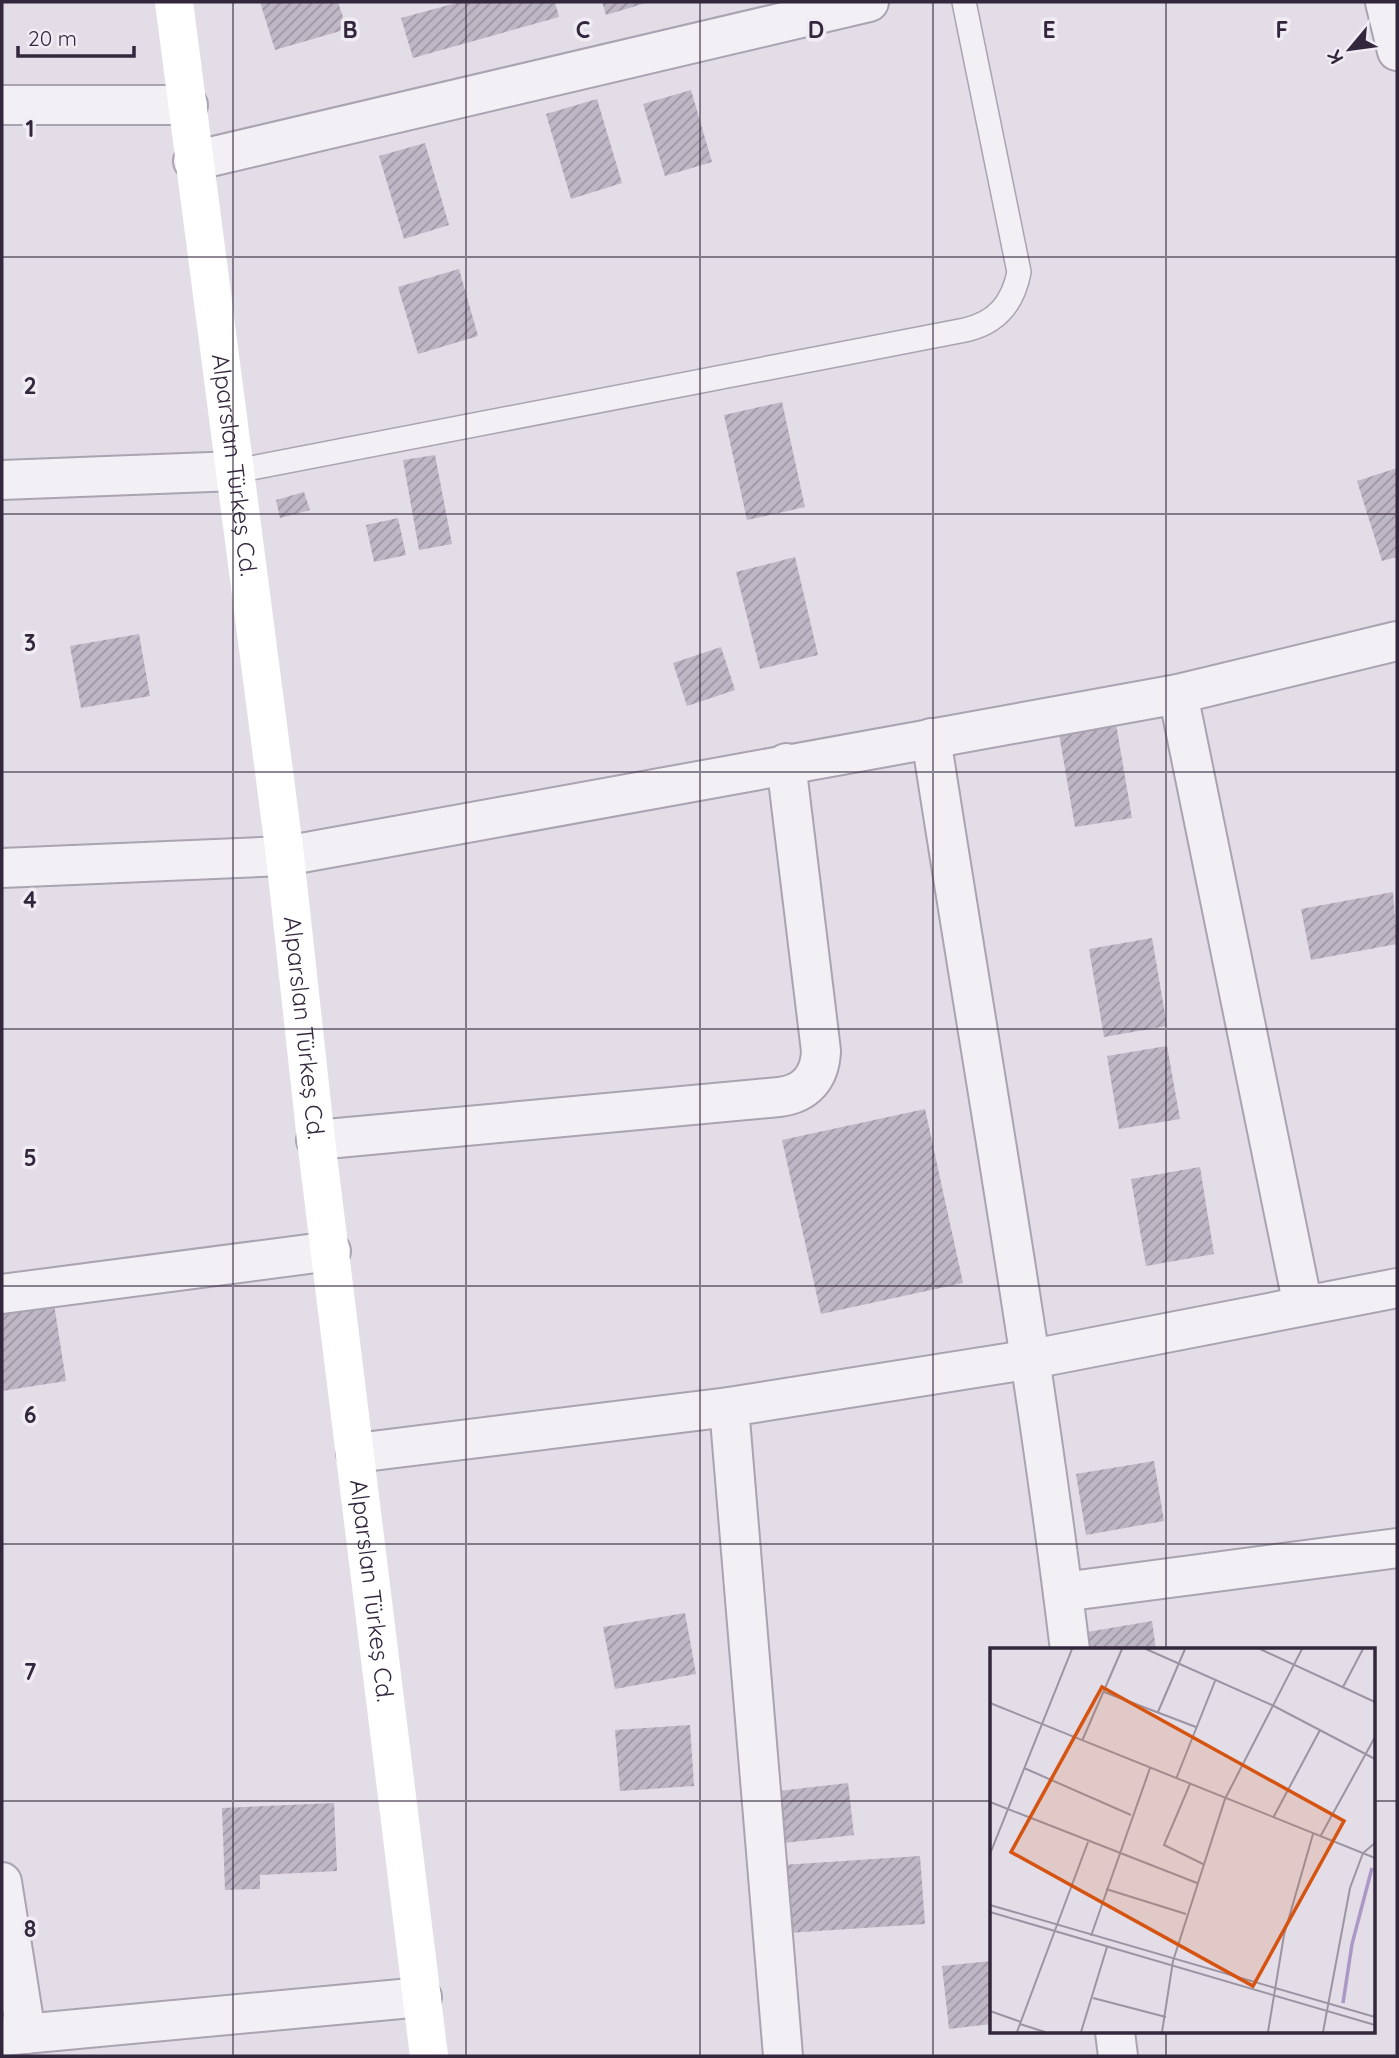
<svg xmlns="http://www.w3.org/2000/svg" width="1399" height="2058" viewBox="0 0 1399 2058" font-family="Quicksand,sans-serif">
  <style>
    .building { fill: url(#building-hatch) }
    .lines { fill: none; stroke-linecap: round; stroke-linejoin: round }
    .lane-casing { stroke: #aaa3b1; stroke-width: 26 }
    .street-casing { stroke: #aaa3b1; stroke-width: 42 }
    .lane { stroke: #f3f0f5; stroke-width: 23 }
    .street { stroke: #f3f0f5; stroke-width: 38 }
    .secondary { stroke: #fff; stroke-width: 38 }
    .grid { fill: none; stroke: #33273d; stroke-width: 2; stroke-opacity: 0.55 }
    .labels { text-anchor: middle; stroke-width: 7; stroke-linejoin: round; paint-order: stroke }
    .street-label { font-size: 24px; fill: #33273d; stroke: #f0ecf4 }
    .inset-river { fill: none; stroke: #ac98c6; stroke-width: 3.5 }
    .inset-road { fill: none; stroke: #9c94a3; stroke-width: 2 }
    .view { fill: #d65411; fill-opacity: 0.15; stroke: #d65411; stroke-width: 3.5 }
    .inset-edge { fill: none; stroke: #33273d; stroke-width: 3.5 }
    .grid-label { font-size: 23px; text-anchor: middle; font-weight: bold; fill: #33273d; stroke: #f0ecf4; stroke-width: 7; stroke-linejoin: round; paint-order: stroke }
  </style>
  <defs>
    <pattern id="building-hatch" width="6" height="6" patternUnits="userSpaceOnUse" patternTransform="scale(1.75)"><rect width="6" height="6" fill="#bfb7c6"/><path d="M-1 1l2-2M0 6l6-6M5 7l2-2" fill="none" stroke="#9c95a2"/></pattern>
  </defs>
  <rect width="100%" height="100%" fill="#e2dde7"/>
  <g class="building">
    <polygon points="260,2 338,2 347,29 275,50"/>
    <polygon points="460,2 555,2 559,17 413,58 401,18"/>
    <polygon points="602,2 649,2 606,15"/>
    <polygon points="691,90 712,162 665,176 643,104"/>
    <polygon points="597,99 622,183 571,199 546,114"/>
    <polygon points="425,143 449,225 404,239 379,156"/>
    <polygon points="459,269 478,336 418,354 398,287"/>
    <polygon points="782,402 805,507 747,520 724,415"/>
    <polygon points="435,455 452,544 419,550 403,460"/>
    <polygon points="1397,468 1397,557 1382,561 1357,481"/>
    <polygon points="304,492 310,510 280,518 276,500"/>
    <polygon points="398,518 406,555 374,562 366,525"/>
    <polygon points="795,557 818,655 760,669 736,572"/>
    <polygon points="139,634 150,696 81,708 70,646"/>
    <polygon points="721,647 735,690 687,706 673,663"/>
    <polygon points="1115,718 1132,818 1075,827 1058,728"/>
    <polygon points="1393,892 1397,944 1311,960 1301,909"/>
    <polygon points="1152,938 1167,1026 1104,1037 1089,949"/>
    <polygon points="1167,1046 1180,1119 1119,1129 1107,1056"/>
    <polygon points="925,1109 963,1283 821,1314 782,1140"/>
    <polygon points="1200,1167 1214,1254 1146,1266 1131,1179"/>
    <polygon points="54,1304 66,1381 2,1391 2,1312"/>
    <polygon points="1154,1461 1164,1521 1086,1535 1076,1474"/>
    <polygon points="685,1613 696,1674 615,1689 603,1627"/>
    <polygon points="1152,1621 1156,1650 1090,1650 1087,1632"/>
    <polygon points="690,1725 694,1786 620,1791 615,1730"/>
    <polygon points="848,1783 854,1835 784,1843 778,1791"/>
    <polygon points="334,1803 337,1871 260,1875 260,1889 225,1890 222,1808"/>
    <polygon points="920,1856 925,1924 787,1933 782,1865"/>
    <polygon points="991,1961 991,2024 949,2029 942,1966"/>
  </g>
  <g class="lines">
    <g class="lane-casing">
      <path id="lane" d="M236,471l729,-141c32,-7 48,-27 54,-58l-55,-270"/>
    </g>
    <g class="street-casing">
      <g id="street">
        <polyline points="1385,2 1397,51"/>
        <polyline points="2,105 188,105"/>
        <polyline points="193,161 869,2"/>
        <polyline points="2,480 236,471"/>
        <polyline points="1178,694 1303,1306"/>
        <path d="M931,738c47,304 102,607 139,912"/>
        <polyline points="2,868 285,856 1178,694 1397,641"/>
        <path d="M316,1140l463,-43c27,-3 41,-20 42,-46l-35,-288"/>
        <polyline points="2,1294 331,1251"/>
        <polyline points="729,1407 783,2056"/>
        <polyline points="356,1453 729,1407 1032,1359 1397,1288"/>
        <polyline points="1063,1592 1397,1548"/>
        <polyline points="2,1882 26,2034"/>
        <polyline points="1115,2032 1118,2056"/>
        <polyline points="2,2036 422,1997"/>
      </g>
    </g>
    <use href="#lane" class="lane"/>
    <use href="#street" class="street"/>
    <path class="secondary" id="s1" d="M174,2l111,854 31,284 113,916"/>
  </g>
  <path class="grid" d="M233,2v2054M466,2v2054M700,2v2054M933,2v2054M1166,2v1648M2,257h1395M2,514h1395M2,772h1395M2,1029h1395M2,1286h1395M2,1544h1395M2,1801h989M1373,1801h24M1166,2032v24"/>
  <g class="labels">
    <g class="street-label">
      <text dy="8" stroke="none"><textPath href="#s1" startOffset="467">Alparslan Türkeş Cd.</textPath></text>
      <text dy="8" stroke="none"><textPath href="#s1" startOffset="1034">Alparslan Türkeş Cd.</textPath></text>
      <text dy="8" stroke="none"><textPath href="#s1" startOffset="1601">Alparslan Türkeş Cd.</textPath></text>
    </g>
  </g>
  <g transform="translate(990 1648)">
    <rect width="385" height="385" fill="#e2dde7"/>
    <path class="inset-river" d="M353,355l9,-59 20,-76"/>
    <path class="inset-road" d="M156,1l126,56 103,54M270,1l115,53M353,39l20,-38M114,44l92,35M0,55l385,155M168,64l27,-63M92,93l40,-92M34,120l107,47M186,131l39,-98M200,136l-26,61 39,19M0,154l207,81M283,170l47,-88M330,189l55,-100M0,206l82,-205M116,241l80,25M0,257l385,112M0,264l385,113M101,288l59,-168M103,350l73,19M0,363l31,11M30,376l25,8M27,384l71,-190M91,384l26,-85M172,384l11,-71 52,-162 77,-150M278,384l16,-97 29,-101M333,384l27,-144 13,-35 12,-10"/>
    <path class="view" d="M112,39l242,134 -91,165 -242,-134z"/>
    <rect width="385" height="385" class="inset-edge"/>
  </g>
  <g class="grid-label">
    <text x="350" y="38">B</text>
    <text x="583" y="38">C</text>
    <text x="816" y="38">D</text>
    <text x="1049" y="38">E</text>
    <text x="1282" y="38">F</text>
    <text x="30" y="137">1</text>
    <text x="30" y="394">2</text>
    <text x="30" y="651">3</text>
    <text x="30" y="908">4</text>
    <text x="30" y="1166">5</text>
    <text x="30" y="1423">6</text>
    <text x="30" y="1680">7</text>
    <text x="30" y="1937">8</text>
  </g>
  <rect width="1399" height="2058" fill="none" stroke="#33273d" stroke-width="7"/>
  <g transform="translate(1350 49) rotate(241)" stroke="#f0ecf4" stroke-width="5" paint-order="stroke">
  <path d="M0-5L12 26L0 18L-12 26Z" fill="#33273d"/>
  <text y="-10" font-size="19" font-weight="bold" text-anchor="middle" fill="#33273d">K</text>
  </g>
  <path d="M18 46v10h116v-10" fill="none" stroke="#33273d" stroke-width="3.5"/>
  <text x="28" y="46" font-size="21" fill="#33273d" stroke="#f0ecf4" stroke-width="5" paint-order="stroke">20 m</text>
</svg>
